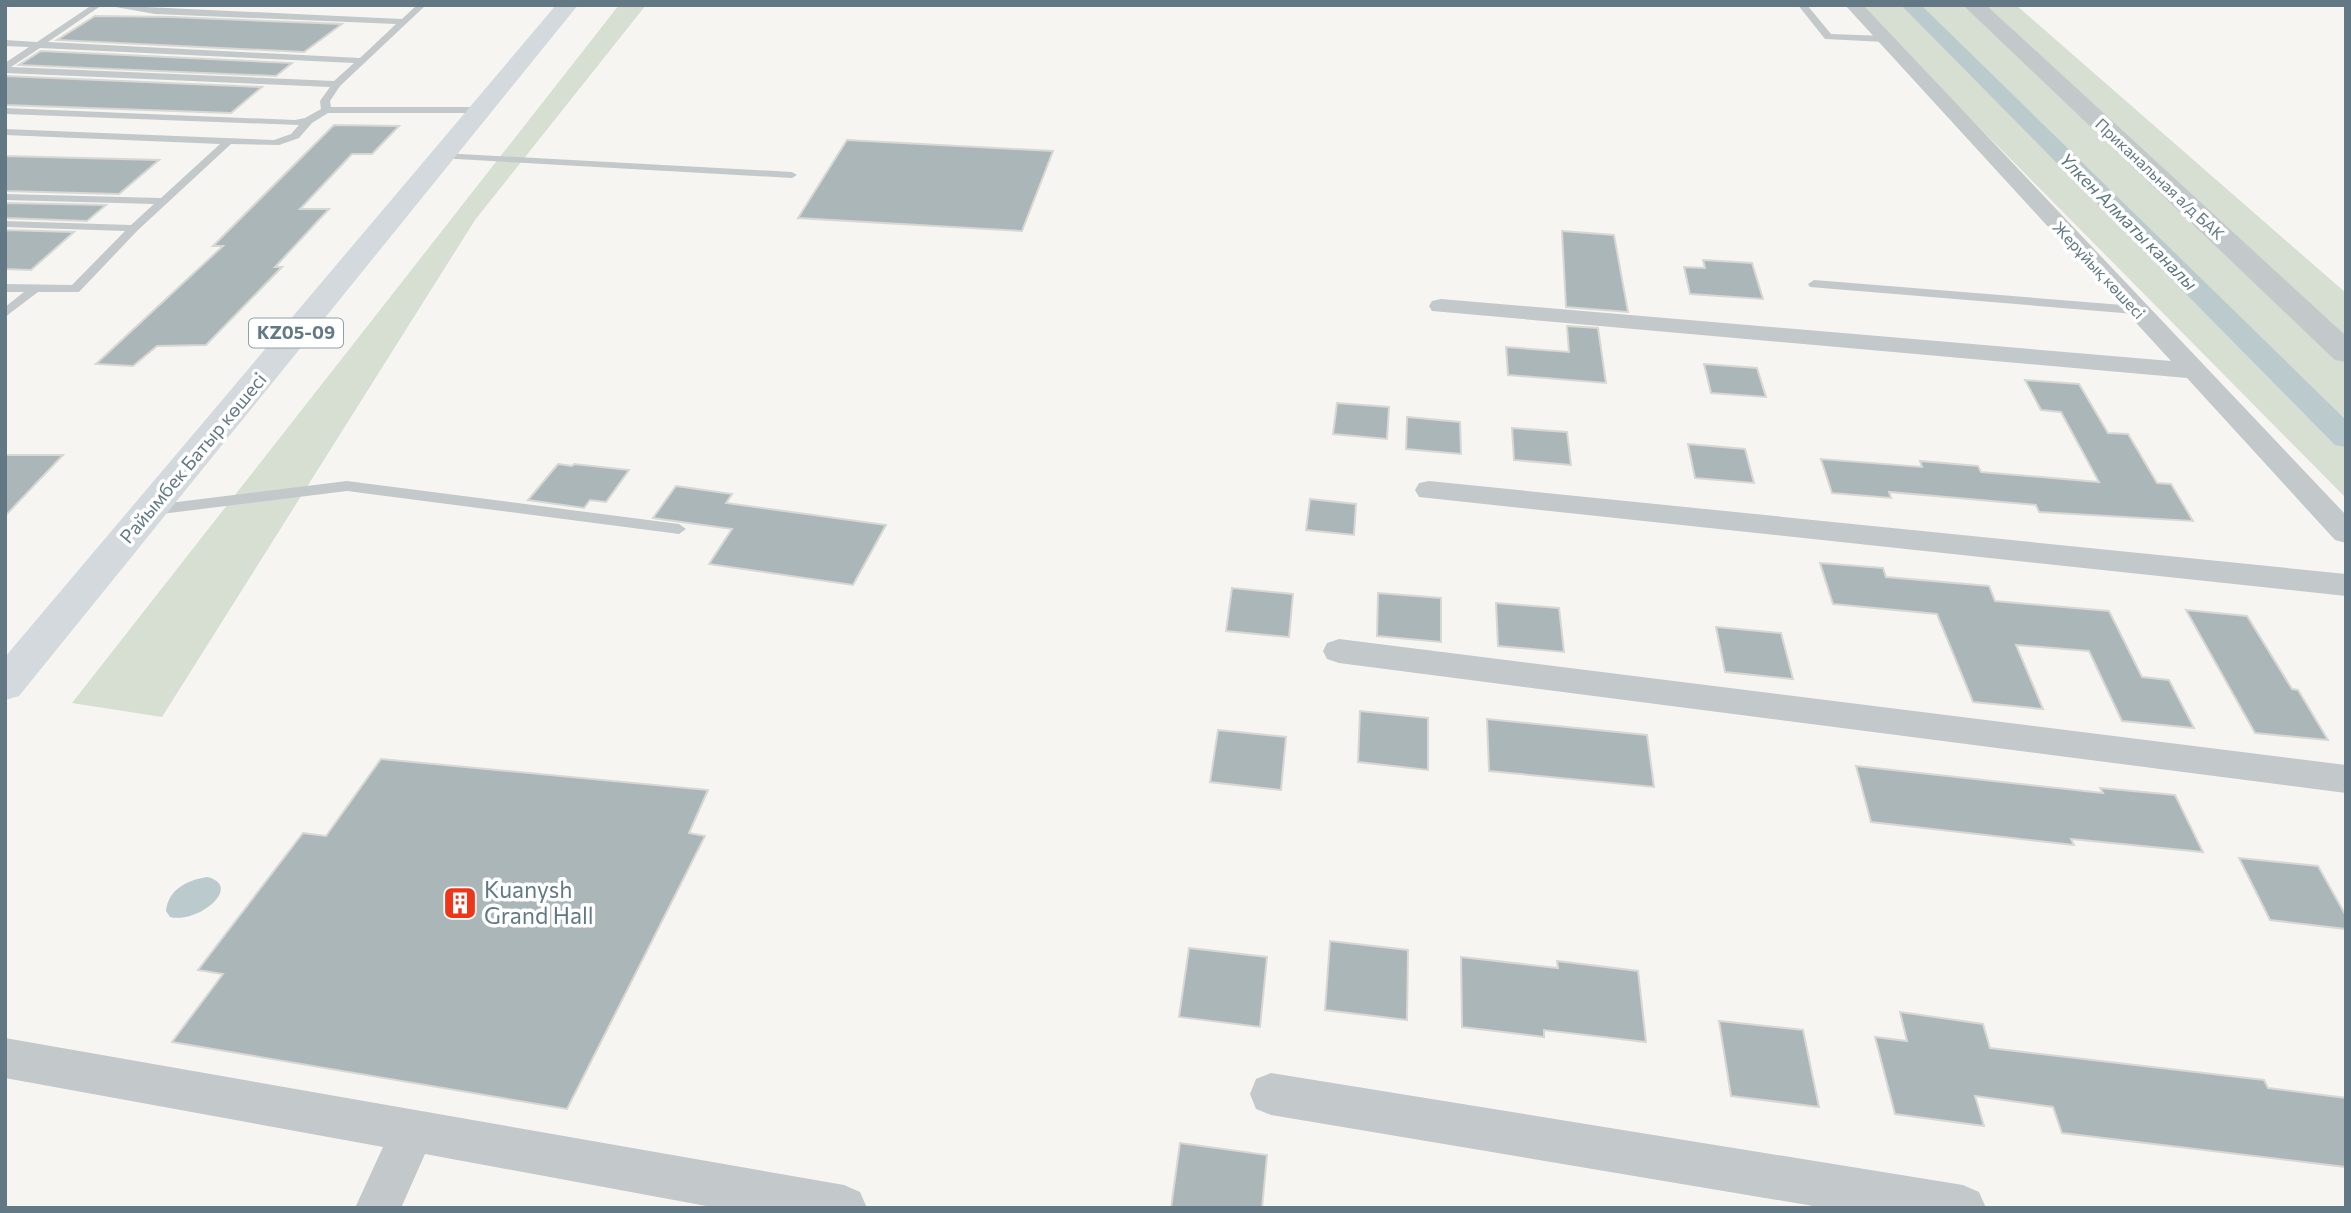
<svg xmlns="http://www.w3.org/2000/svg" width="2351" height="1213" viewBox="0 0 2351 1213" font-family="Commissioner,sans-serif">
  <style>
    .green { fill: #d7ded2 }
    .water { fill: #bbcacd }
    .lines { fill: none; stroke-linecap: round; stroke-linejoin: round }
    .canal { fill: #bbcacd; fill-rule: evenodd }
    .building { fill: #abb6b9; stroke: #d7d7d4; stroke-width: 2 }
    .service { fill: #c3c8ca; fill-rule: evenodd }
    .minor { fill: #c3c8ca; fill-rule: evenodd }
    .tertiary { fill: #c3c8ca; fill-rule: evenodd }
    .primary { fill: #d3d9dd; fill-rule: evenodd }
    .labels { text-anchor: middle; stroke-width: 7; stroke-linejoin: round; paint-order: stroke }
    .far-street-label { font-size: 16px; fill: #627985; stroke: #fff }
    .far-water-label { font-size: 18px; font-style: italic; fill: #59767b; stroke: #fff }
    .shield { fill: #fff; stroke: #91a1aa; stroke-width: 2 }
    .shield-label { font-size: 18px; font-weight: bold; fill: #627985 }
    .street-label { font-size: 19px; fill: #627985; stroke: #fff }
    .near-poi-label { font-size: 23px; fill: #627985; stroke: #fff; text-anchor: start }
  </style>
  <rect width="100%" height="100%" fill="#f6f5f1"/>
  <g class="green">
    <polygon points="619,5 646,5 475,220 162,717 72,703"/>
    <polygon points="1858,5 2016,5 2346,293 2346,498"/>
  </g>
  <path class="water" d="M207,877c37,9 -9,47 -37,40l-4,-6c2,-22 22,-31 41,-34z"/>
  <g class="lines">
    <polygon class="canal" points="1901,5 1921,5 2346,420 2346,447 2335,445"/>
  </g>
  <g class="building">
    <polygon points="95,16 172,17 342,24 304,52 57,40"/>
    <polygon points="41,51 292,63 276,76 19,65"/>
    <polygon points="5,76 262,87 231,113 5,105"/>
    <polygon points="334,125 399,126 372,154 352,154 300,209 329,209 275,267 282,267 206,345 157,346 133,366 96,364 223,246 213,246"/>
    <polygon points="847,140 1053,151 1022,231 798,218"/>
    <polygon points="5,156 159,160 119,194 5,191"/>
    <polygon points="5,203 106,205 87,221 5,218"/>
    <polygon points="5,230 74,232 31,270 5,269"/>
    <polygon points="1562,231 1614,235 1628,312 1566,307"/>
    <polygon points="1703,260 1752,263 1763,299 1690,294 1684,267 1705,268"/>
    <polygon points="1567,326 1598,328 1606,383 1508,375 1506,347 1569,352"/>
    <polygon points="1704,364 1757,368 1766,397 1711,393"/>
    <polygon points="2025,380 2079,384 2108,433 2128,434 2157,483 2171,484 2193,521 2039,512 2036,505 1889,492 1891,498 1832,493 1821,459 1922,467 1920,461 1978,466 1981,472 2099,482 2061,412 2041,410"/>
    <polygon points="1337,403 1389,407 1387,439 1333,434"/>
    <polygon points="1407,417 1460,422 1461,454 1406,449"/>
    <polygon points="1512,428 1567,432 1571,465 1514,460"/>
    <polygon points="1688,444 1745,449 1754,483 1695,478"/>
    <polygon points="5,455 63,455 5,516"/>
    <polygon points="558,464 572,466 574,464 629,470 606,502 590,500 584,508 528,500"/>
    <polygon points="676,486 732,494 726,503 886,525 853,585 709,564 732,529 653,518"/>
    <polygon points="1310,499 1356,504 1354,535 1306,530"/>
    <polygon points="1820,563 1883,568 1886,577 1989,586 1995,601 2109,611 2142,677 2169,680 2194,728 2122,721 2089,651 2016,645 2043,709 1973,702 1937,614 1833,604"/>
    <polygon points="1232,588 1293,594 1289,637 1226,631"/>
    <polygon points="1378,593 1441,598 1441,642 1377,636"/>
    <polygon points="1496,603 1559,608 1564,652 1498,646"/>
    <polygon points="2186,610 2247,616 2292,689 2298,690 2328,740 2255,733"/>
    <polygon points="1716,627 1781,633 1793,679 1725,672"/>
    <polygon points="1360,711 1428,718 1428,770 1358,762"/>
    <polygon points="1487,719 1647,735 1654,787 1489,771"/>
    <polygon points="1218,730 1286,737 1281,790 1210,782"/>
    <polygon points="381,759 708,790 689,833 705,836 567,1109 172,1042 223,974 198,970 303,833 326,836"/>
    <polygon points="1856,766 2103,793 2100,788 2175,795 2203,852 2071,839 2074,845 1871,822"/>
    <polygon points="2239,858 2318,866 2346,916 2346,929 2270,920"/>
    <polygon points="1330,941 1408,950 1407,1020 1325,1010"/>
    <polygon points="1189,948 1267,957 1260,1027 1179,1017"/>
    <polygon points="1461,957 1558,968 1557,961 1638,971 1646,1042 1544,1030 1544,1037 1462,1027"/>
    <polygon points="1900,1012 1983,1024 1990,1048 2264,1080 2268,1088 2346,1098 2346,1167 2062,1133 2053,1107 1975,1096 1984,1126 1895,1114 1875,1037 1907,1041"/>
    <polygon points="1719,1021 1803,1030 1819,1107 1731,1096"/>
    <polygon points="1180,1143 1267,1155 1262,1208 1171,1208"/>
  </g>
  <g class="lines">
    <g class="service">
      <path d="M92,5h10l-54,37 312,16 36,-34 -241,-10 -51,-9 298,14 15,-14h9l-86,81 -10,15 1,6h150l5,3 -5,3h-153l-16,10 -13,15 -20,7 -48,-1 -93,86 -59,62h-41l-33,25v-10l19,-15h-19v-8l67,1 53,-54 -120,-4v-6l126,4 23,-21 -149,-4v-6l156,4 59,-54 -215,-9v-6l269,11 17,-6 8,-9 -294,-11v-6l290,12 10,-2 16,-9 -1,-8 10,-14 -325,-14v-10l24,-16 -24,-1v-6l32,2zM40,48l314,15 -20,18 -323,-14z"/>
      <polygon points="1798,5 1807,5 1831,34 1885,36 1890,39 1885,42 1825,39"/>
      <polygon points="442,153 792,172 797,175 792,178 438,158 438,154"/>
      <polygon points="1814,280 2135,306 2141,310 2135,314 1810,287 1808,284"/>
      <polygon points="347,481 679,524 686,529 679,534 347,491 153,515 146,510 153,505"/>
    </g>
    <g class="minor">
      <polygon points="1845,5 1863,5 2346,515 2346,543 2335,540 2187,378 1432,311 1429,306 1432,301 1441,299 2171,361"/>
      <polygon points="1429,481 2346,574 2346,596 1419,497 1415,490 1419,483"/>
      <polygon points="1339,639 2346,765 2346,793 1339,663 1327,659 1323,651 1327,643"/>
      <polygon points="5,1038 844,1185 860,1192 867,1208 717,1208 425,1154 401,1208 355,1208 383,1147 5,1078"/>
      <polygon points="1271,1073 1963,1185 1979,1192 1986,1208 1825,1208 1271,1115 1256,1109 1250,1094 1256,1079"/>
    </g>
    <polygon class="tertiary" points="1963,5 1986,5 2346,336 2346,362 2335,360"/>
    <polygon class="primary" points="556,5 578,5 19,696 5,700 5,657"/>
  </g>
  <defs>
    <g id="building-square" transform="scale(1.75)"><rect x="-9" y="-9" width="18" height="18" rx="4" fill="#f03417" stroke="#fff"/><path d="M-4-6H4V6H1V3H-1V6H-4ZM-2.5-4.3h1.7v1.8h-1.7ZM.8-4.3h1.7v1.8H.8ZM-2.5-1h1.7V.8h-1.7ZM.8-1h1.7V.8H.8Z" fill="#fff"/></g>
  </defs>
  <g fill-rule="evenodd">
    <use href="#building-square" x="460" y="903"/>
  </g>
  <g class="labels">
    <g class="far-street-label">
      <text transform="translate(2160 179) rotate(43)" y="6">Приканальная а/д БАК</text>
      <text transform="translate(2099 270) rotate(47)" y="6">Жерұйық көшесі</text>
    </g>
    <g class="far-water-label">
      <text transform="translate(2128 222) rotate(45)" y="6">Үлкен Алматы каналы</text>
    </g>
    <rect class="shield" x="249" y="318.5" width="94" height="29" rx="5"/>
    <g class="shield-label">
      <text x="296" y="339">KZ05-09</text>
    </g>
    <g class="street-label">
      <text transform="translate(193 458) rotate(-50)" y="7">Райымбек Батыр көшесі</text>
    </g>
    <g class="near-poi-label">
      <text x="484" y="898">Kuanysh<tspan x="484" dy="26">Grand Hall</tspan></text>
    </g>
  </g>
  <rect width="2351" height="1213" fill="none" stroke="#627985" stroke-width="14"/>
</svg>
